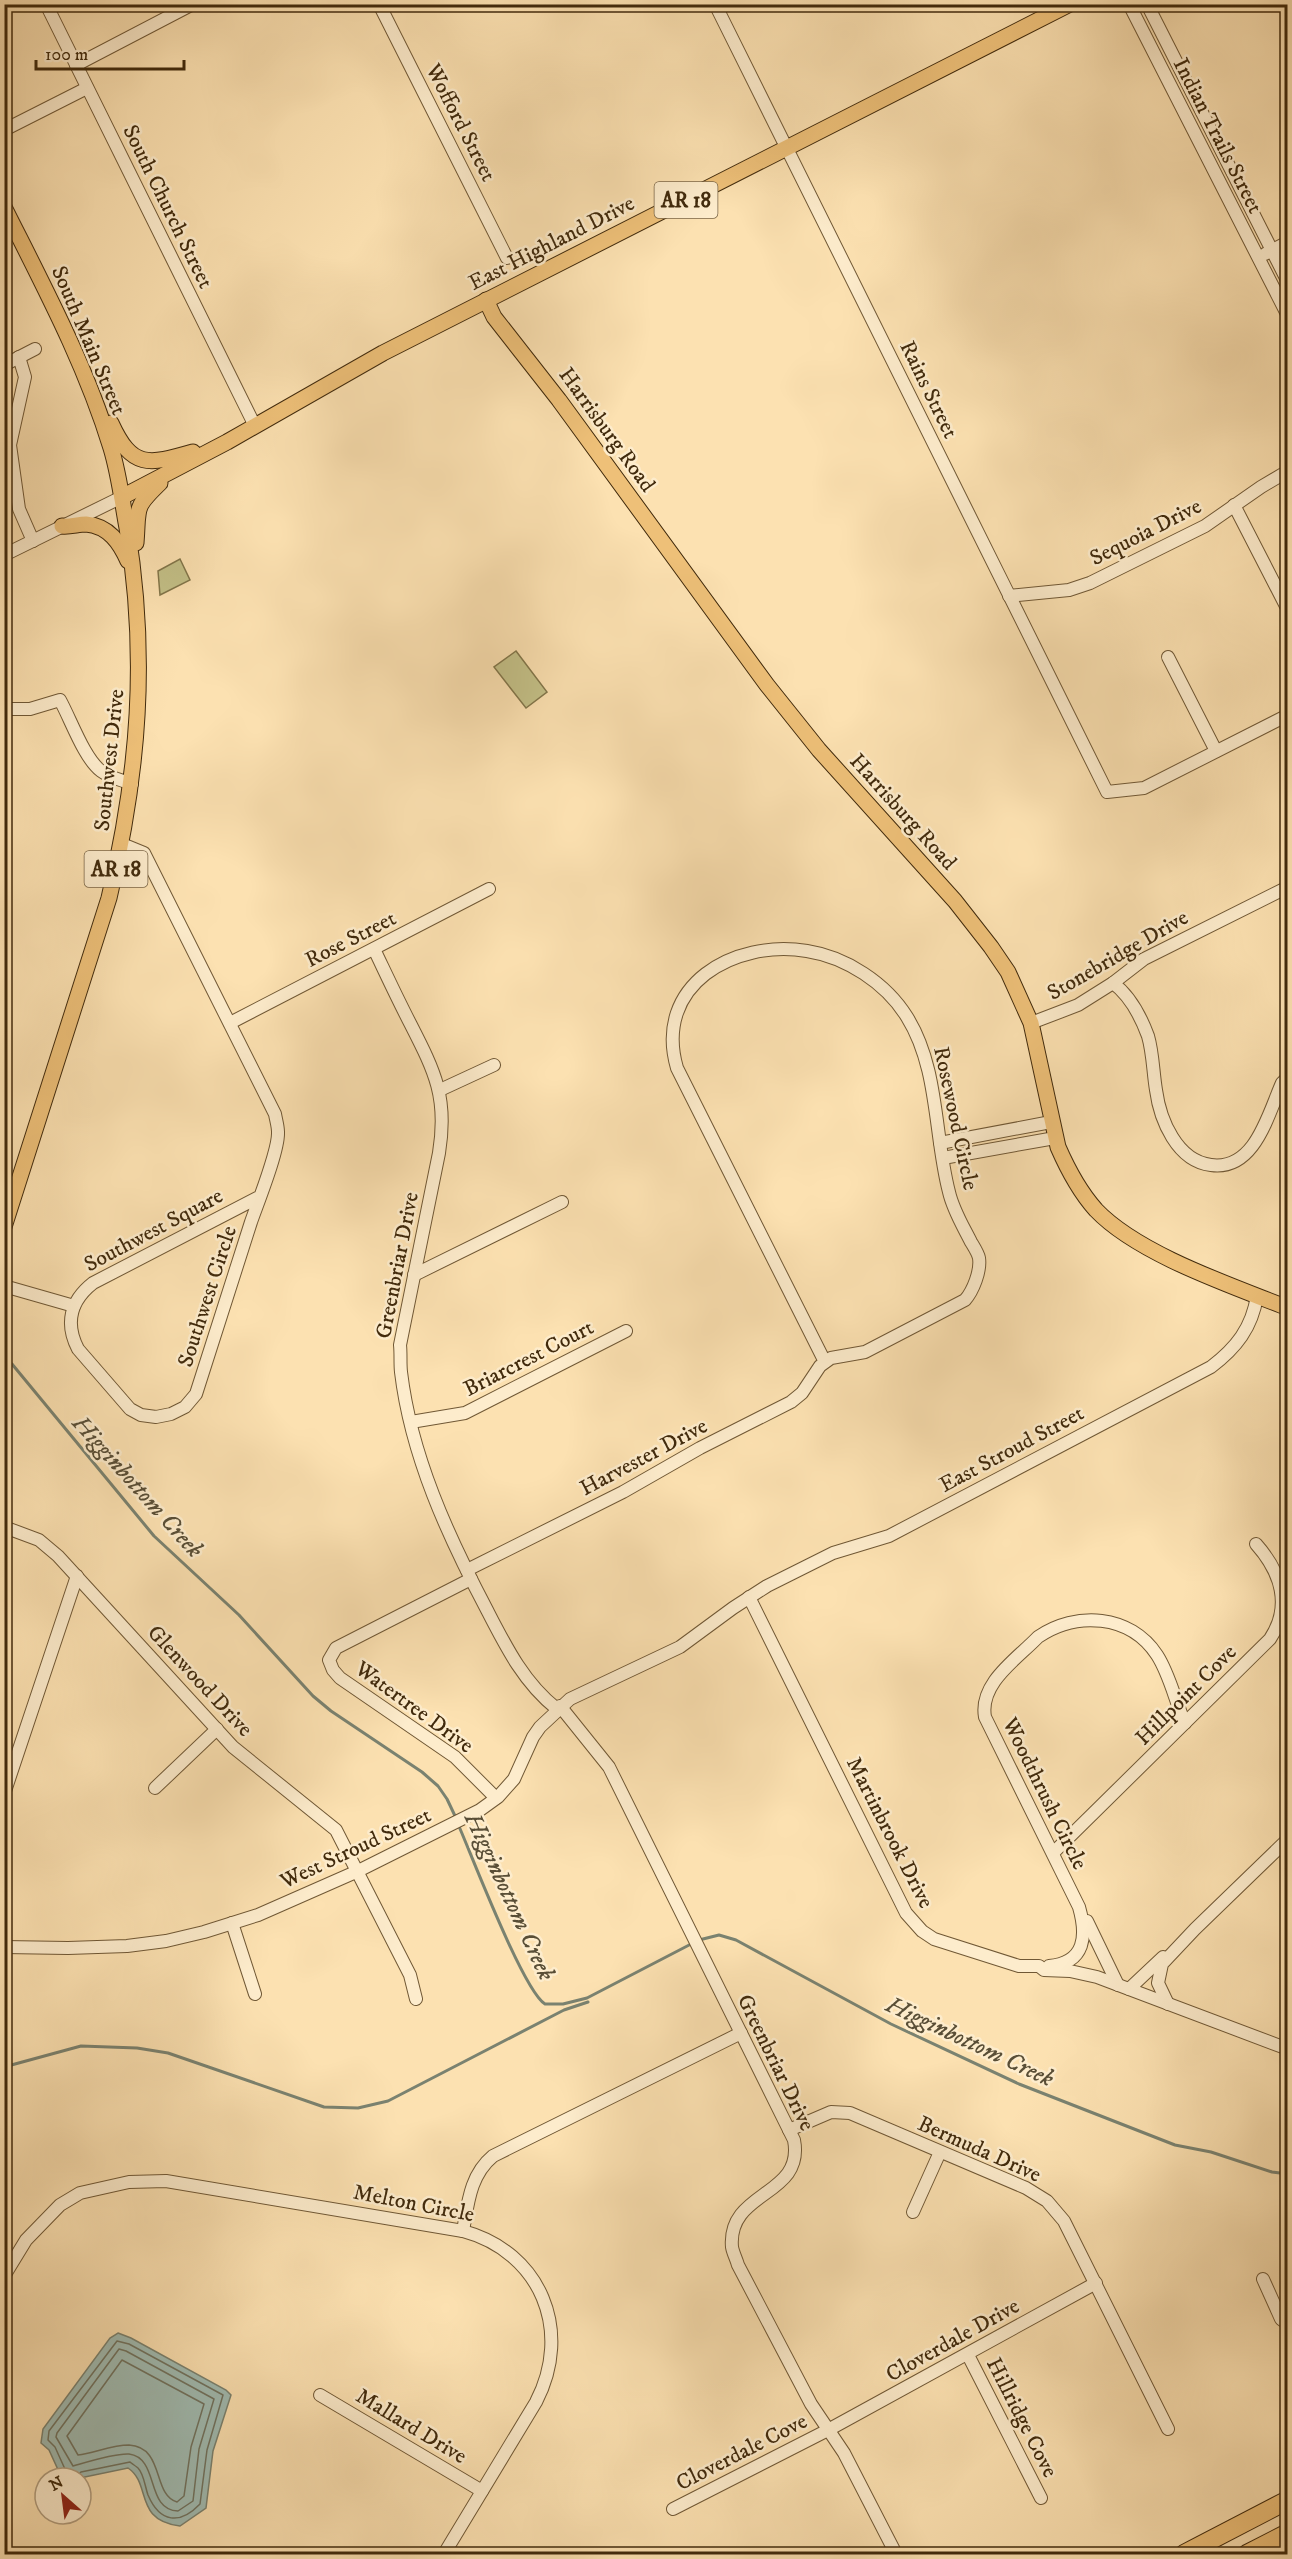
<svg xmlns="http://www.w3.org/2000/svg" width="1292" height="2559" viewBox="0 0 1292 2559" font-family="'IM FELL DW Pica',serif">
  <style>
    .green { fill: #c4c188; stroke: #82764a; stroke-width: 1.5 }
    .water { fill: #a0bcb3; stroke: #7a8270; stroke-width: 1.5 }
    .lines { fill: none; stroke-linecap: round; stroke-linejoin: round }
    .shore { stroke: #707360; stroke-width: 1.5 }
    .stream { stroke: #7a8270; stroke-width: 3 }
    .minor-casing { stroke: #705835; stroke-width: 14 }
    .major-casing { stroke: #412a0c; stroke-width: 17 }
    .highway-casing { stroke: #412a0c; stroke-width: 20 }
    .minor { stroke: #fdeccc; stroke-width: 12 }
    .major { stroke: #eec078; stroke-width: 15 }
    .highway { stroke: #eec078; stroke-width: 18 }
    .labels { text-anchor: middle; stroke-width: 5; stroke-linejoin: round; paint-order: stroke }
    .shield { fill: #fdeccc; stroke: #796446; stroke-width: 1.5 }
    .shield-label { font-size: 21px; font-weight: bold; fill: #412a0c }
    .street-label { font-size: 22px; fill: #412a0c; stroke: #fdeccc }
    .water-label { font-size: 24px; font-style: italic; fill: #594e36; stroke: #fdeccc }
  </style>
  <rect width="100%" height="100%" fill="#fce1b1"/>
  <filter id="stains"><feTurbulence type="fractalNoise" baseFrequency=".00333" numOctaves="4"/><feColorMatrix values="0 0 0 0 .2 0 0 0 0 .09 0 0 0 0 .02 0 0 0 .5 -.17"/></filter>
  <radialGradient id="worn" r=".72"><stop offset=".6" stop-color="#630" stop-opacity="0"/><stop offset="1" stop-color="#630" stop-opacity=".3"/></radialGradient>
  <g class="green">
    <polygon points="180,559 190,580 160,595 158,571"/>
    <polygon points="516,651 547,692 526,708 494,667"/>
  </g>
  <path class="water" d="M118,2333l13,5 95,52 5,5 -18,56 -7,57 -26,18c-47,-6 -28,-42 -52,-58l-48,10 -20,-4 -11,-24 -8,-7 2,-14 67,-91z"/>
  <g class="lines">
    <g class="shore">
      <path d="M119,2349l7,2 88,48 -15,50 -6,52 -15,10c-33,-1 -18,-53 -49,-57 -14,-1 -42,8 -56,12l-17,-29 1,-4z"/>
      <path d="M122,2360l82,44 -13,43 -7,49 -7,6c-25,-7 -12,-55 -48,-57 -17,0 -35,8 -51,10l-11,-19z"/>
      <path d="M69,2478l-14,-31 -7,-7 1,-9 68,-90 12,3 94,51 -16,55 -7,54c-20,21 -40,19 -52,-9 -3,-8 -4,-21 -10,-27 -1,-1 -7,-5 -8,-6l-49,10 -6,6"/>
    </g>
    <g class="stream">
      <polyline points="4,1359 12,1364 154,1536 239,1615 313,1696 331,1711 422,1772 438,1786 447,1799 456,1818"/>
      <path d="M458,1824c14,32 65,166 87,180h18l24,-6 106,-55"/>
      <polyline points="699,1940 719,1935 736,1940 891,2024 1019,2084 1175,2145 1211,2152 1272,2172 1288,2174"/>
      <polyline points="4,2067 81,2046 137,2048 168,2053 324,2107 358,2108 388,2101 564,2010 588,2002"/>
    </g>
    <g class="minor-casing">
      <g id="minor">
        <polyline points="46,4 255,426"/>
        <polyline points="379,4 507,258"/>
        <polyline points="715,4 1107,792 1144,788 1288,715"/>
        <polyline points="1129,4 1288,316"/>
        <polyline points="1147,4 1288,282"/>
        <polyline points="76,65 193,4"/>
        <polyline points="4,130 87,88"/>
        <polyline points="1265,254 1288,242"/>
        <polyline points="19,357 25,377 10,445 19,509 33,541"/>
        <polyline points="4,365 35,349"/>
        <polyline points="1234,505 1288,610"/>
        <polyline points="4,555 122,497"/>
        <polyline points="1009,596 1069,590 1090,583 1205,526 1261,487 1288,471"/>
        <polyline points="1168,657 1216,751"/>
        <path d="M4,709h26l30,-9c11,20 24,58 41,71 9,7 21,9 31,13"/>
        <path d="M122,844l22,9 131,261c1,6 3,12 3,18 1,18 -20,70 -27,90l-55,172 -11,13 -14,7 -15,3 -15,-2 -11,-6 -52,-60c-13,-25 -8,-48 15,-66l166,-86"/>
        <path d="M374,949c12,25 24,51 37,76 24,47 37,73 28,128l-39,192c1,9 0,18 1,27 10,84 47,164 86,238 19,37 37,73 70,99"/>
        <path d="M1113,983c16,12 28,34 35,53 5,17 5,36 8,54 4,30 21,71 55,75 44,6 57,-51 71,-82l6,-6"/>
        <polyline points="230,1023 489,889"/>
        <polyline points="1031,1023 1078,1005 1113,983 1144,959 1288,887"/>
        <polyline points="440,1090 494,1065"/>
        <polyline points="940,1143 1051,1122"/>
        <polyline points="943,1158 1055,1138"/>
        <polyline points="414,1275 562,1202"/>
        <polyline points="4,1286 74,1306"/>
        <polyline points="411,1422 465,1413 626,1331"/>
        <polyline points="4,1527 39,1540 58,1556 233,1747 336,1830 410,1975 416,1999"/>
        <path d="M467,1570l156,-78 77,-44 91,-46 11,-9 18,-27 11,-8 34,-6 100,-52c8,-9 16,-29 14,-42 -1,-5 -5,-11 -8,-16 -8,-16 -18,-32 -22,-50 -15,-57 -10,-124 -42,-175 -21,-34 -61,-60 -100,-66 -73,-12 -154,34 -130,117l148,294"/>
        <polyline points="471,1579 336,1648 329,1660 333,1670 340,1678 455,1757 496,1798"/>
        <polyline points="749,1597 906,1913 922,1931 934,1939 1019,1966 1039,1966 1044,1970 1070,1971 1097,1977 1288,2049"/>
        <path d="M560,1706l49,61 185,373c11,57 -67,50 -62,107 1,6 4,11 6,18l73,139 33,49 52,101"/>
        <polyline points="155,1788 217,1729"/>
        <polyline points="4,1794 77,1576"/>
        <path d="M1053,1853l217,-214c22,-33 11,-67 -14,-95"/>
        <polyline points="1087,1921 1118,1985"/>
        <polyline points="232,1923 255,1994"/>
        <path d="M4,1947l64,1 59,-2 39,-5 38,-9 54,-17 100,-44 122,-61 18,-13 16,-18 19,-42 7,-10 30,-28 110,-52 53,-39 34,-22 66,-33 56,-17 322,-169c25,-19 41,-39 46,-71"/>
        <path d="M1049,1966c37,-3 38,-31 30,-59l-94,-190c-6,-34 32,-58 53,-80 38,-26 92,-23 119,18 13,20 18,46 28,68"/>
        <polyline points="1129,1989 1163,1957"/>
        <polyline points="1168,2004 1158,1983 1162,1964 1195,1929 1288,1839"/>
        <polyline points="789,2130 831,2112 850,2113 1026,2188 1047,2201 1064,2221 1168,2429"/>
        <polyline points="913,2212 940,2152"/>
        <path d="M463,2231c5,-28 7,-56 30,-75l248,-123"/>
        <path d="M4,2276l22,-36 34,-35 20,-12 49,-11 37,-1 297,50c78,21 110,100 73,171l-92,152"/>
        <polyline points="1263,2279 1281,2319 1288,2324"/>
        <polyline points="968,2355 1041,2498"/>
        <polyline points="320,2395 482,2491"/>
        <polyline points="673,2509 828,2430 1096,2283"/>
      </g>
    </g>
    <g class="major-casing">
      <g id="major">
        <path d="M4,207c39,78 81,156 107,241 8,26 11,53 16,80 21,128 12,244 -18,370l-105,329"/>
        <path d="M486,300l8,17 65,83 208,285 52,65 136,151 36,46 17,25 23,51 27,124c10,23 21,44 38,63 42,44 134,75 192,98"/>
        <path d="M111,423c21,46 37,42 82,29"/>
        <polyline points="122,497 227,442 383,353 1070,4"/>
        <path d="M62,526c8,1 16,-2 24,-2 23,2 34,19 42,37"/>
        <path d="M136,543c3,-36 -3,-34 24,-60"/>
      </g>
    </g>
    <g class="highway-casing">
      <g id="highway">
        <polyline points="1184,2554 1288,2500"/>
        <polyline points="1247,2554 1288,2533"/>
      </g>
    </g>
    <use href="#minor" class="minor"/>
    <use href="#major" class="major"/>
    <use href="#highway" class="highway"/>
  </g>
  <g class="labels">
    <g class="shield">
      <rect x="654.5" y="182" width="63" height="36" rx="4.5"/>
      <rect x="84.5" y="851" width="63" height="36" rx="4.5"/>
    </g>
    <g class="shield-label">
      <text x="686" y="207">AR 18</text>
      <text x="116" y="876">AR 18</text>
    </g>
    <g class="street-label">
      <text transform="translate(462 122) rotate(63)" y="8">Wofford Street</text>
      <text transform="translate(1219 135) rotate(63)" y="8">Indian Trails Street</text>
      <text transform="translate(169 206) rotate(64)" y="8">South Church Street</text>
      <text transform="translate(551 242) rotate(-27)" y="8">East Highland Drive</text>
      <text transform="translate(90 340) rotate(67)" y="8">South Main Street</text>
      <text transform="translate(930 389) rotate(64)" y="8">Rains Street</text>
      <text transform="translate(608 429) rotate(54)" y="8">Harrisburg Road</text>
      <text transform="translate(1145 531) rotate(-27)" y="8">Sequoia Drive</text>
      <text transform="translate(108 760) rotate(-84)" y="8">Southwest Drive</text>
      <text transform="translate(904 811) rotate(48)" y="8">Harrisburg Road</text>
      <text transform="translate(350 938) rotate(-27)" y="8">Rose Street</text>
      <text transform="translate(1117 954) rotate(-30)" y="8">Stonebridge Drive</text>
      <text transform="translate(957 1118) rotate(78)" y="8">Rosewood Circle</text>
      <text transform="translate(153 1229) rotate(-28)" y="8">Southwest Square</text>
      <text transform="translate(396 1265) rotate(-79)" y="8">Greenbriar Drive</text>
      <text transform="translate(206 1296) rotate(-72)" y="8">Southwest Circle</text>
      <text transform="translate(528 1357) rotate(-27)" y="8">Briarcrest Court</text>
      <text transform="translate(1011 1448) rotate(-28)" y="8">East Stroud Street</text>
      <text transform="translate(643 1456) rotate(-28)" y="8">Harvester Drive</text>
      <text transform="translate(201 1680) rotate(47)" y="8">Glenwood Drive</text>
      <text transform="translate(1185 1694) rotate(-45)" y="8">Hillpoint Cove</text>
      <text transform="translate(415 1706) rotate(36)" y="8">Watertree Drive</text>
      <text transform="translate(1046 1793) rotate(64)" y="8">Woodthrush Circle</text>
      <text transform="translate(891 1832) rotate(63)" y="8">Martinbrook Drive</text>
      <text transform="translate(355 1847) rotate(-25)" y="8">West Stroud Street</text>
      <text transform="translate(777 2062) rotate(64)" y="8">Greenbriar Drive</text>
      <text transform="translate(980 2148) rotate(24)" y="8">Bermuda Drive</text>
      <text transform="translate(414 2202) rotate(11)" y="8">Melton Circle</text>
      <text transform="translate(952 2339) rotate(-29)" y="8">Cloverdale Drive</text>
      <text transform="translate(1023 2417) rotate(63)" y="8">Hillridge Cove</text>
      <text transform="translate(412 2425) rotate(31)" y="8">Mallard Drive</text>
      <text transform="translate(741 2451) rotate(-27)" y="8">Cloverdale Cove</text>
    </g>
    <g class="water-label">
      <text transform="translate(138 1486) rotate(48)" y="8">Higginbottom Creek</text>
      <text transform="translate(510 1896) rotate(65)" y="8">Higginbottom Creek</text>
      <text transform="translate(970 2041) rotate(25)" y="8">Higginbottom Creek</text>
    </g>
  </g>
  <rect width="1292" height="2559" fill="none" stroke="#fce1b1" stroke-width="24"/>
  <rect x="6" y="6" width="1280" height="2547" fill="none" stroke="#412a0c" stroke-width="3"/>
  <rect x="12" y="12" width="1268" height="2535" fill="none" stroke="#412a0c" stroke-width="1.5"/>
  <g transform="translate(63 2496) rotate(332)"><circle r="28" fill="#fdeccc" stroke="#b29e7f" stroke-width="1.5"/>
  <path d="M0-4.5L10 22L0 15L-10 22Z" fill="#8f2418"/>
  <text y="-9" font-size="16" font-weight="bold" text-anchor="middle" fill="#412a0c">N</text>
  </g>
  <path d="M36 60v9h148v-9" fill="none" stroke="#412a0c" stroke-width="3"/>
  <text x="45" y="60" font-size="18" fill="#412a0c" stroke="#fdeccc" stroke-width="4.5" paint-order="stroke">100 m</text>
  <rect width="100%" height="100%" filter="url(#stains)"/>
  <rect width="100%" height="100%" fill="url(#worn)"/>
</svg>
